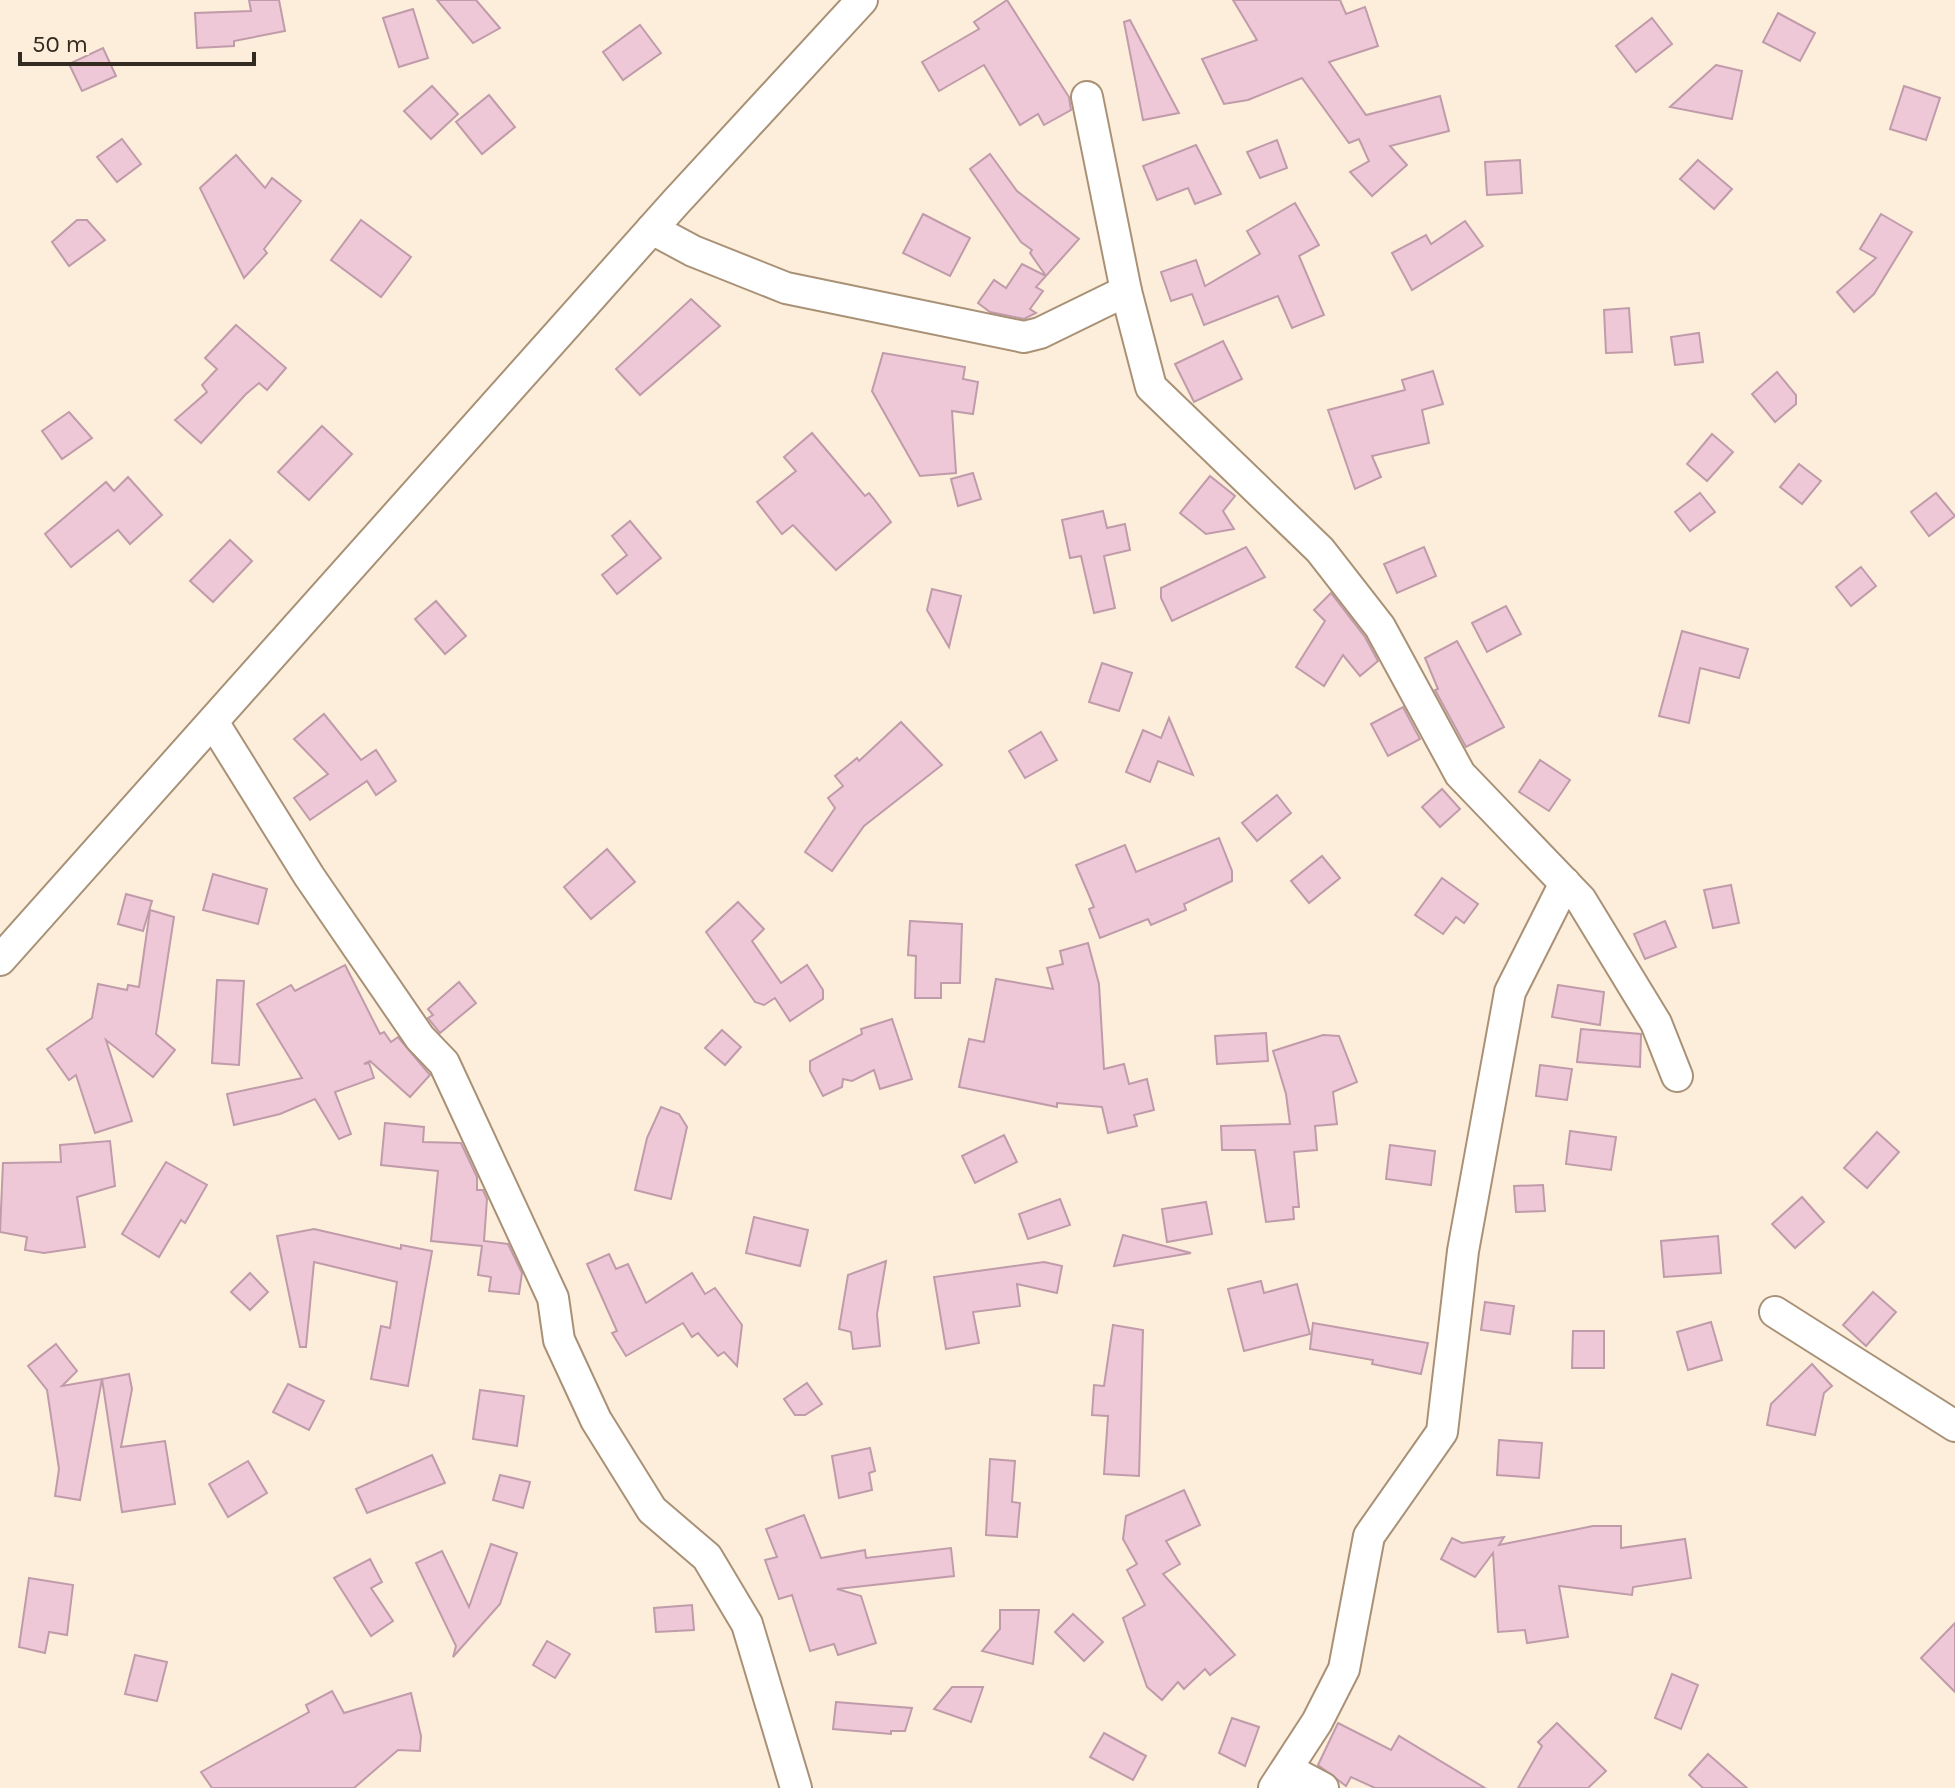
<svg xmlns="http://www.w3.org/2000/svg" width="1955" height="1788" viewBox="0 0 1955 1788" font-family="Karla,sans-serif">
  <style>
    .building { fill: #eec8d7; stroke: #c09baa; stroke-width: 2 }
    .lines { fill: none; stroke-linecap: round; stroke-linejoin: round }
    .minor-casing { stroke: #a99176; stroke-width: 34 }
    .minor { stroke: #fff; stroke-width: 30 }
  </style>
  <rect width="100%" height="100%" fill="#fdeedc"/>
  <g class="building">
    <polygon points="249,0 279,0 285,31 234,41 234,46 197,48 195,13 251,11"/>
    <polygon points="437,0 476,0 500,28 473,43"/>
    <polygon points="1007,0 1069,97 1071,110 1044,125 1038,114 1020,125 984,65 939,91 922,62 979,29 974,22"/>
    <polygon points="1233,0 1340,0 1346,14 1365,7 1378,46 1329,62 1366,115 1440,96 1449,131 1390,146 1407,165 1372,196 1350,172 1369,161 1359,139 1349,143 1302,78 1248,100 1224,104 1202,59 1257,40"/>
    <polygon points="413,9 428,58 399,67 383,18"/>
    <polygon points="1778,13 1815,33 1800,61 1763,42"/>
    <polygon points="1652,18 1672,44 1636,72 1616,46"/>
    <polygon points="1130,20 1163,83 1179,113 1143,120 1124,22"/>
    <polygon points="640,25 661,53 623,80 603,52"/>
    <polygon points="103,48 116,76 82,91 69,64"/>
    <polygon points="1716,65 1742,71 1732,119 1670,107"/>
    <polygon points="432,86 458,114 431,139 404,111"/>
    <polygon points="1904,86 1940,98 1926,140 1890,129"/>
    <polygon points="489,95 515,127 482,154 456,122"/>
    <polygon points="122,139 141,164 117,182 97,157"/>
    <polygon points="1277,140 1287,168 1260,178 1247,152"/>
    <polygon points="1196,145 1221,194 1195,204 1188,188 1157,200 1143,166"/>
    <polygon points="990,154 1017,191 1079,239 1036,287 1043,291 1030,309 1036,313 1024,319 990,312 978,303 994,280 1006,288 1022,264 1046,276 1030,253 1032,250 1021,242 970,169"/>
    <polygon points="236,155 265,188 272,178 301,201 264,249 267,253 244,278 200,188"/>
    <polygon points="1520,160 1522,193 1487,195 1485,162"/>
    <polygon points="1698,160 1732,189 1714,209 1680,179"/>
    <polygon points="1295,203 1319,245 1299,256 1324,315 1292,328 1278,296 1204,325 1192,294 1171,301 1161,272 1196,260 1205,286 1260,254 1247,231"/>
    <polygon points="923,214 970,238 950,276 903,253"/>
    <polygon points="1881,214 1912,232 1874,294 1854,312 1837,292 1876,258 1860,249"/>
    <polygon points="77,220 87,220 105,240 69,266 52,242"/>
    <polygon points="361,220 411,257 381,297 331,260"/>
    <polygon points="1465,221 1483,246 1412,290 1392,253 1426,235 1431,244"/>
    <polygon points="691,299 720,326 640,395 616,369"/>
    <polygon points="1629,308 1632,352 1606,353 1604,310"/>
    <polygon points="236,325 286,368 267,390 259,383 246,394 201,443 175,420 207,392 202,385 217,369 205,358"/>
    <polygon points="1699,333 1703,362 1675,365 1671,337"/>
    <polygon points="1223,341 1242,379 1194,402 1175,364"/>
    <polygon points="883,353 965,367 963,379 978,382 973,414 952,411 956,473 920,476 872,391"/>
    <polygon points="1433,371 1443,404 1422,410 1429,443 1372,456 1381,477 1355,489 1328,410 1405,390 1402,380"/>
    <polygon points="1777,372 1796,395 1796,404 1775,422 1752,394"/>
    <polygon points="69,412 92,438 62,459 42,431"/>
    <polygon points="322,426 352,454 309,500 278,472"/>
    <polygon points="812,433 865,496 869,493 874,499 891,522 836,570 793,525 782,534 757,502 796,471 784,457"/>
    <polygon points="1712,434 1733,452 1707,481 1687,464"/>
    <polygon points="1799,464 1821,481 1802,504 1780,487"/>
    <polygon points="973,473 981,499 958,506 951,479"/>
    <polygon points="1210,476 1235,496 1223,511 1234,529 1206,534 1180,513"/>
    <polygon points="128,477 162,515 130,544 118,530 71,567 45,534 106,482 114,491"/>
    <polygon points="1700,493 1715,512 1690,531 1675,512"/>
    <polygon points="1936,493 1955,516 1929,536 1911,512"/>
    <polygon points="1103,511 1107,528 1125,524 1130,550 1104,556 1115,608 1094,613 1081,556 1070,558 1062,520"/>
    <polygon points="630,521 661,558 617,594 602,575 627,555 612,536"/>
    <polygon points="230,540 252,561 213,602 190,581"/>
    <polygon points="1246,547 1265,577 1172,621 1161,598 1161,588"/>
    <polygon points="1424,547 1436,576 1397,593 1384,564"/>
    <polygon points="1861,567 1876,586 1851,606 1836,587"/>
    <polygon points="932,589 961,596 949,647 927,610"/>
    <polygon points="1331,593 1365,637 1378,661 1360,676 1343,655 1324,686 1296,667 1325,621 1314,610"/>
    <polygon points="436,601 466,636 445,654 415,619"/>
    <polygon points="1506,606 1521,634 1487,652 1472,623"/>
    <polygon points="1682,631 1748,649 1739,678 1700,668 1689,723 1659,716"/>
    <polygon points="1457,641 1504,727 1466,747 1435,690 1438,689 1425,658"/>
    <polygon points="1102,663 1132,673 1119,711 1089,702"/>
    <polygon points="1403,707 1420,739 1388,756 1371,724"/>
    <polygon points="324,714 361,760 376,750 396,781 376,795 367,781 310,820 294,798 328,774 294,739"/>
    <polygon points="1169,718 1193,775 1158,761 1150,782 1126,772 1143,730 1161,738"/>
    <polygon points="901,722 942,765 864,826 832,871 805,852 835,808 828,798 843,786 835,776 857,758 859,761"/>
    <polygon points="1041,732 1057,760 1025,778 1009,751"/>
    <polygon points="1540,760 1570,780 1549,811 1519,792"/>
    <polygon points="1442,789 1460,809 1440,827 1422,807"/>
    <polygon points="1277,795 1291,813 1257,841 1242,823"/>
    <polygon points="1219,838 1232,871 1232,881 1184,904 1186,910 1151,925 1148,919 1100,938 1089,909 1094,907 1076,865 1125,845 1136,872"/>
    <polygon points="607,849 635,882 591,919 564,887"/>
    <polygon points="1322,856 1340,878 1309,903 1291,881"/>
    <polygon points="213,874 267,889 258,924 203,910"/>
    <polygon points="1442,878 1478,904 1464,923 1456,917 1443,934 1415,915"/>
    <polygon points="1731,885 1739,923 1713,928 1704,890"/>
    <polygon points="126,894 152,901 143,931 118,924"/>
    <polygon points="738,902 764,929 752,941 781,983 807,965 823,990 823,999 790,1021 775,998 764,1005 755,1002 706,932"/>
    <polygon points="150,910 174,917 156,1034 175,1050 153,1077 106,1040 132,1121 95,1133 76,1075 69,1080 47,1049 92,1018 98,984 127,990 128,985 139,987"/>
    <polygon points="910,921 962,924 960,983 941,983 941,998 915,998 916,956 908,955"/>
    <polygon points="1665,921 1676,947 1645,959 1634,934"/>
    <polygon points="1088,943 1099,984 1104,1069 1124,1064 1129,1084 1147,1079 1154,1110 1134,1115 1137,1126 1108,1133 1102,1107 1057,1103 1057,1107 959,1087 969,1039 984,1042 996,979 1053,989 1047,968 1063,964 1060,951"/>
    <polygon points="345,965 380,1034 384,1032 391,1042 398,1037 430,1075 410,1097 370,1061 364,1064 369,1063 374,1078 335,1092 351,1134 339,1139 315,1099 280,1114 234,1125 227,1094 302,1078 257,1004 291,985 295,991"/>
    <polygon points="217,980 244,981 239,1065 212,1063"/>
    <polygon points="459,982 476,1003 440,1033 428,1018 433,1015 428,1009"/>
    <polygon points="1558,985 1604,992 1600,1025 1552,1017"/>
    <polygon points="892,1019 912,1079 880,1089 874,1070 852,1081 843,1079 842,1087 823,1096 810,1071 810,1061 862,1034 861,1029"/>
    <polygon points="1581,1029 1641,1034 1640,1067 1577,1062"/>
    <polygon points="722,1030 741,1047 725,1065 705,1048"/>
    <polygon points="1266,1033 1268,1061 1217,1064 1215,1036"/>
    <polygon points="1323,1035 1339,1036 1357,1082 1333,1092 1337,1124 1315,1126 1317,1150 1294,1152 1299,1207 1293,1207 1294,1219 1266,1222 1255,1150 1222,1150 1221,1126 1290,1124 1286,1094 1273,1051"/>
    <polygon points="1540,1065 1572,1069 1567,1100 1536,1096"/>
    <polygon points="661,1107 679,1114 687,1127 671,1199 635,1190 647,1138"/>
    <polygon points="385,1123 424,1127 423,1142 461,1143 477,1177 477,1190 483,1190 487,1199 484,1241 508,1244 522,1273 519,1294 489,1291 491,1277 478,1275 482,1246 431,1241 438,1171 381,1165"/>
    <polygon points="1570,1131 1616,1137 1611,1170 1566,1164"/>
    <polygon points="1877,1132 1899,1152 1867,1188 1844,1168"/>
    <polygon points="1004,1135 1017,1162 975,1183 962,1156"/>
    <polygon points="110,1141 115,1186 77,1197 85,1247 44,1253 25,1250 27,1237 0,1232 3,1163 61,1162 60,1145"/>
    <polygon points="1390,1145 1435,1151 1431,1185 1386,1179"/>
    <polygon points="166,1162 207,1185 185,1223 181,1220 159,1257 122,1234"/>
    <polygon points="1543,1185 1545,1211 1516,1212 1514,1186"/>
    <polygon points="1802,1197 1824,1222 1795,1248 1772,1224"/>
    <polygon points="1060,1199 1070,1225 1028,1239 1019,1214"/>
    <polygon points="1206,1202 1212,1234 1167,1242 1162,1209"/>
    <polygon points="754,1217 808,1230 800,1266 746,1253"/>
    <polygon points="314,1229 401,1249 401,1245 432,1251 408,1386 371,1379 381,1326 390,1328 397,1282 314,1262 306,1347 300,1347 277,1236"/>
    <polygon points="1123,1235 1191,1253 1114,1266"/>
    <polygon points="1718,1236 1721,1273 1664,1277 1661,1241"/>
    <polygon points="609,1254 616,1269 628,1264 646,1303 692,1273 705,1294 715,1288 742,1325 737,1366 724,1352 718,1356 698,1333 692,1337 683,1323 626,1356 612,1333 617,1331 587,1264"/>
    <polygon points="886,1261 877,1314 880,1346 853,1349 851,1332 839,1329 848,1275"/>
    <polygon points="1044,1262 1062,1266 1057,1293 1017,1284 1020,1306 973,1312 979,1343 946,1349 934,1277"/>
    <polygon points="250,1273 268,1292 250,1310 231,1292"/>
    <polygon points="1261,1281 1264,1293 1297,1284 1310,1334 1244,1351 1228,1289"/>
    <polygon points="1873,1292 1896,1312 1866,1346 1843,1325"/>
    <polygon points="1485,1302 1514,1306 1510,1334 1481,1330"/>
    <polygon points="1711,1322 1722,1360 1688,1370 1677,1332"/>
    <polygon points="1313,1323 1428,1343 1421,1374 1372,1364 1373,1360 1310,1349"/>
    <polygon points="1113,1325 1143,1330 1139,1476 1104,1474 1108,1416 1092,1415 1094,1385 1104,1386"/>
    <polygon points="1573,1331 1604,1331 1604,1368 1572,1368"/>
    <polygon points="56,1344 77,1371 62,1386 102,1379 80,1500 55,1496 59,1469 47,1390 28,1366"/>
    <polygon points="1812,1364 1832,1386 1824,1393 1815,1435 1767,1425 1771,1404"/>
    <polygon points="129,1374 132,1389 121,1447 165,1441 175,1504 122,1512 102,1379"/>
    <polygon points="807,1383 822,1404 805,1415 795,1415 784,1399"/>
    <polygon points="288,1384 324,1401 309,1430 273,1412"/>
    <polygon points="480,1390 524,1396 517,1446 473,1439"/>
    <polygon points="1499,1440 1542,1443 1539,1478 1497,1475"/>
    <polygon points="870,1448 875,1471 869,1473 872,1490 839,1498 832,1456"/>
    <polygon points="432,1455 445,1483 367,1513 356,1489"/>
    <polygon points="990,1459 1015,1461 1012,1502 1020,1503 1017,1537 986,1535"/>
    <polygon points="248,1461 267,1493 228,1517 209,1484"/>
    <polygon points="500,1475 530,1482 523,1508 493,1500"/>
    <polygon points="1184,1490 1200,1525 1166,1541 1180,1564 1163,1574 1235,1655 1210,1675 1205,1669 1184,1689 1178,1682 1162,1700 1147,1687 1123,1618 1145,1605 1127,1570 1137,1564 1123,1539 1126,1516"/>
    <polygon points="804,1515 821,1558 865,1550 866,1558 951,1548 954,1576 837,1589 861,1596 876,1643 838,1655 834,1644 810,1651 792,1595 779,1599 765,1560 777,1557 766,1529"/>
    <polygon points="1593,1526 1621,1526 1621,1548 1685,1539 1691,1578 1633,1587 1632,1595 1559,1586 1568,1637 1527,1643 1525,1630 1498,1632 1493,1553 1475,1577 1441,1559 1452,1538 1462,1543 1504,1537 1499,1545"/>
    <polygon points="491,1544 517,1553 500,1604 453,1657 456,1646 416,1563 442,1551 469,1607"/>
    <polygon points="370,1559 382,1582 371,1588 393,1621 371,1636 334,1578"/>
    <polygon points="29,1578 73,1585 67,1635 49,1632 45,1653 19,1647"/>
    <polygon points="692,1605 694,1630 656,1632 654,1608"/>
    <polygon points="1000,1610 1039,1610 1033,1664 982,1651 1000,1629"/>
    <polygon points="1073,1614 1103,1642 1084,1661 1055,1632"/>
    <polygon points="1955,1623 1955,1692 1921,1658"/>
    <polygon points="547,1641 570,1654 555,1678 533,1665"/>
    <polygon points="135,1655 167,1662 157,1701 125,1694"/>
    <polygon points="1672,1674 1698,1685 1681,1729 1655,1718"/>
    <polygon points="952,1687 983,1687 971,1722 934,1709"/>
    <polygon points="332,1691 344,1713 411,1693 421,1736 420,1751 398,1750 354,1788 212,1788 201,1772 309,1712 306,1705"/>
    <polygon points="836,1702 873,1705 912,1708 905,1731 891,1731 891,1734 833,1729"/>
    <polygon points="1232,1718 1259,1727 1245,1766 1219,1753"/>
    <polygon points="1338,1723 1391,1750 1399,1736 1485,1788 1375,1788 1351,1777 1346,1786 1318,1765"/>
    <polygon points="1557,1723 1606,1771 1588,1788 1518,1788 1542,1746 1538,1742"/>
    <polygon points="1104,1733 1146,1756 1133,1780 1090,1757"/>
    <polygon points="1708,1754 1747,1788 1703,1788 1689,1775"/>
  </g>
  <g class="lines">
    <g class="minor-casing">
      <g id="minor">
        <polyline points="1087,97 1126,291 1151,387 1320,550 1380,627 1460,774 1581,900 1656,1023 1677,1076"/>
        <polyline points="652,229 693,251 786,288 1024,337 1040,333 1126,291"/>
        <polyline points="213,722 309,876 420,1038 444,1063 553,1298 559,1340 596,1420 652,1510 707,1557 747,1624 796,1788"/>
        <polyline points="0,960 675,203 862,0"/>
        <polyline points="1775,1312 1955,1426"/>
        <polyline points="1289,1770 1323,1788"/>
        <polyline points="1274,1788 1317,1722 1344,1669 1369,1536 1442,1432 1463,1251 1510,992 1565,883"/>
      </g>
    </g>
    <use href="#minor" class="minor"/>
  </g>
  <path d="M20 52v12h234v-12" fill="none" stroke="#342b20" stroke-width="4"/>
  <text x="32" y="52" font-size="24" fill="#342b20" stroke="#fdeedc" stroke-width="6" paint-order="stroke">50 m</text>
</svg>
